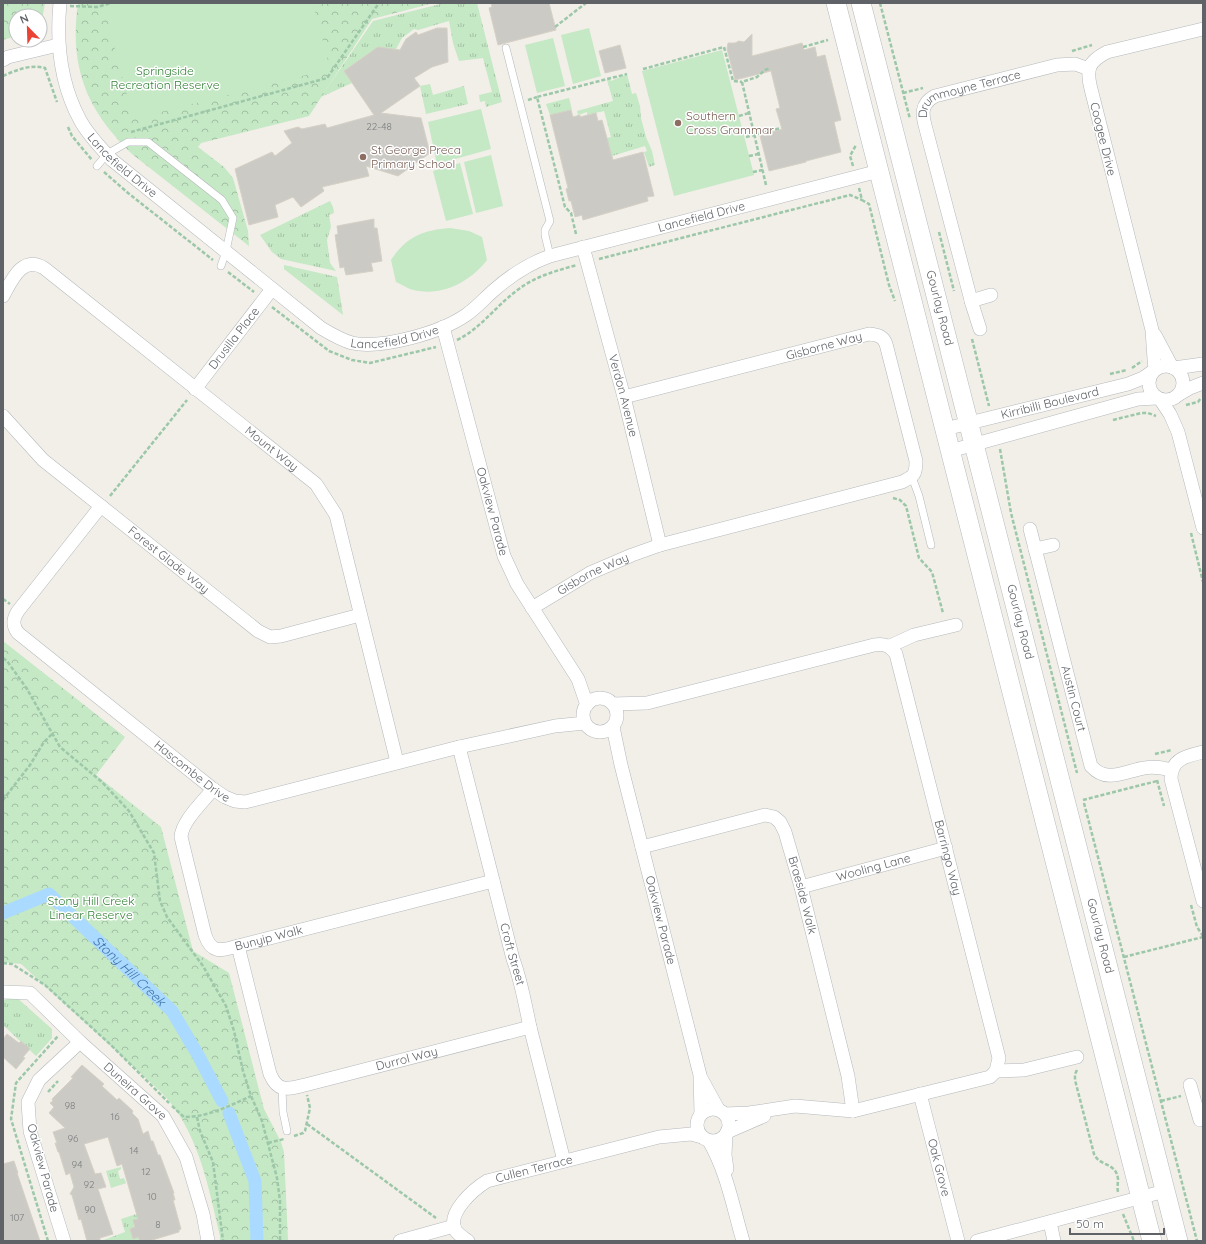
<svg xmlns="http://www.w3.org/2000/svg" width="1206" height="1244" viewBox="0 0 1206 1244" font-family="Quicksand,sans-serif">
  <style>
    .grass { fill: url(#grass-tufts) }
    .forest { fill: url(#forest-crowns) }
    .pitch { fill: #c5e8c5 }
    .lines { fill: none; stroke-linecap: round; stroke-linejoin: round }
    .canal { stroke: #aadaff; stroke-width: 13 }
    .building { fill: #cccac5; stroke: #d6d1c6 }
    .service-casing { stroke: #b5b8bc; stroke-width: 8 }
    .minor-casing { stroke: #b5b8bc; stroke-width: 14 }
    .secondary-casing { stroke: #b6babf; stroke-width: 20 }
    .path { stroke: #9cc7a9; stroke-width: 2.5; stroke-dasharray: 4 2; stroke-linecap: butt }
    .service { stroke: #fff; stroke-width: 7 }
    .minor { stroke: #fff; stroke-width: 13 }
    .secondary { stroke: #fff; stroke-width: 19 }
    .education-dot { fill: #8d6e63; stroke: #fff; stroke-width: 1.5 }
    .labels { text-anchor: middle; stroke-width: 3; stroke-linejoin: round; paint-order: stroke }
    .number-label { font-size: 10px; fill: #7a7d7f }
    .park-label { font-size: 12px; fill: #348238; stroke: #fff }
    .street-label { font-size: 12px; fill: #5f6368; stroke: #fff }
    .education-label { font-size: 12px; fill: #785e54; stroke: #fff; text-anchor: start }
    .water-label { font-size: 13px; font-style: italic; fill: #4174aa; stroke: #fff }
  </style>
  <defs>
    <pattern id="grass-tufts" width="24" height="20" patternUnits="userSpaceOnUse"><rect width="24" height="20" fill="#c5e8c5"/><path d="M3 7l-1-3M5 7V3M7 7l1-3M15 17l-1-3M17 17v-4M19 17l1-3" fill="none" stroke="#a3c0a4"/></pattern>
    <pattern id="forest-crowns" width="20" height="18" patternUnits="userSpaceOnUse"><rect width="20" height="18" fill="#c5e8c5"/><path d="M2 6a3 3 0 1 1 6 0M12 15a3 3 0 1 1 6 0" fill="none" stroke="#a3c0a4"/></pattern>
  </defs>
  <rect width="100%" height="100%" fill="#f1efe8"/>
  <g class="grass">
    <polygon points="444,3 477,3 502,102 486,107 485,101 480,102 479,95 492,92 483,58 459,61 453,43 449,21 418,30 414,29 402,38 396,49 393,49 382,53 378,48 344,71 352,83 321,97 373,21"/>
    <polygon points="627,74 632,94 636,93 640,106 641,118 646,137 652,151 655,165 649,167 644,152 647,151 645,146 612,156 607,138 611,137 604,111 587,115 587,112 578,115 577,111 613,101 607,80 610,79 611,81"/>
    <polygon points="430,84 433,95 464,86 468,104 426,114 420,86"/>
    <polygon points="569,98 572,110 550,115 546,104"/>
    <polygon points="330,201 333,207 334,213 329,215 331,227 327,240 330,263 336,271 281,259 272,252 260,235"/>
    <polygon points="284,265 337,277 343,315 284,269"/>
    <polygon points="12,995 15,996 52,1029 52,1038 36,1056 3,1025 3,1001"/>
    <polygon points="121,1167 121,1169 118,1171 120,1179 124,1178 126,1183 111,1188 106,1171"/>
    <polygon points="155,1208 135,1227 130,1229 133,1239 138,1237 140,1241 101,1241 125,1232 121,1219"/>
  </g>
  <g class="forest">
    <polygon points="3,3 45,3 41,26 40,27 40,16 16,16 16,36 3,40"/>
    <path d="M78,3h356l-62,16 -63,97 -108,27 -3,4 26,20 9,11 15,53 1,15 -117,-92c-46,-44 -63,-88 -54,-151z"/>
    <path d="M3,641l122,96 -29,38 65,52 32,124 36,22 35,136 17,33 3,10 4,89h-68v-5c-12,-51 -22,-107 -60,-145l-139,-127 -18,-2z"/>
  </g>
  <g class="pitch">
    <polygon points="117,3 313,3 330,69 133,119 104,6"/>
    <polygon points="589,28 601,76 573,84 561,35"/>
    <polygon points="553,38 565,86 537,93 525,45"/>
    <polygon points="722,50 754,175 674,196 642,71"/>
    <polygon points="481,109 491,149 437,164 428,122"/>
    <polygon points="491,155 503,206 476,213 464,162"/>
    <polygon points="460,163 473,214 446,221 433,171"/>
    <path d="M450,228l19,3 13,6 5,23c-18,23 -47,38 -77,29 -5,-2 -9,-5 -14,-7l-5,-22c15,-23 32,-30 59,-32z"/>
  </g>
  <g class="lines">
    <g class="canal">
      <path id="s1" d="M3,913l46,-19 123,117 26,44 24,46"/>
      <polyline points="229,1113 255,1181 257,1241"/>
    </g>
  </g>
  <g class="building">
    <polygon points="491,3 549,3 556,30 498,45 489,8 492,7"/>
    <polygon points="437,28 447,28 448,62 432,67 414,78 420,86 381,113 421,118 430,153 398,176 366,166 369,176 322,187 324,191 301,207 293,197 275,205 278,217 249,225 235,169 272,152 275,156 292,143 284,131 298,127 302,129 325,124 327,128 374,115 344,71 378,47 400,50 406,39 416,32 418,35"/>
    <polygon points="752,34 752,56 802,43 804,50 815,47 817,57 825,55 841,120 834,122 841,152 806,161 806,162 769,171 760,136 782,129 776,109 780,108 771,71 735,80 727,49 728,43 735,43 739,41 744,42"/>
    <polygon points="620,45 626,68 605,73 599,51"/>
    <polygon points="571,110 573,117 580,115 580,117 596,113 598,121 602,120 613,160 643,152 654,196 647,197 648,201 583,220 582,215 575,217 571,201 569,201 566,189 568,188 550,115"/>
    <polygon points="374,219 374,228 377,228 382,261 371,263 373,271 346,275 344,267 340,268 335,235 338,234 337,226"/>
    <polygon points="7,1034 19,1043 21,1041 30,1049 23,1057 25,1058 16,1069 3,1057 3,1039"/>
    <polygon points="82,1065 104,1084 102,1086 117,1100 119,1098 133,1111 132,1113 138,1119 143,1134 148,1131 151,1141 153,1141 158,1155 160,1155 174,1193 173,1193 175,1200 173,1200 181,1229 179,1230 179,1232 149,1241 140,1241 138,1237 133,1239 130,1229 135,1227 133,1220 138,1219 122,1164 117,1166 108,1137 84,1144 95,1174 101,1173 106,1187 98,1189 113,1234 100,1238 100,1241 87,1241 81,1219 79,1220 72,1195 70,1194 74,1187 70,1173 66,1175 59,1152 58,1152 55,1143 57,1143 53,1132 65,1128 49,1113 54,1107 50,1103 53,1101 52,1099 73,1078 71,1077"/>
    <polygon points="14,1161 18,1173 17,1173 40,1241 3,1241 3,1164"/>
  </g>
  <g class="lines">
    <g class="service-casing">
      <g id="service">
        <polyline points="506,48 550,221 545,230 545,235 550,256"/>
        <polyline points="97,166 107,154 128,142 148,142 222,200 233,218 226,251 221,266"/>
        <polyline points="912,477 919,496 931,545"/>
        <polyline points="282,1089 283,1112 287,1131"/>
      </g>
    </g>
    <g class="minor-casing">
      <g id="minor">
        <path id="s2" d="M60,3c-4,41 0,80 20,117 8,15 21,28 32,40l209,168c10,6 20,12 31,15 30,6 88,-10 114,-28 10,-7 18,-16 27,-24 18,-16 35,-27 57,-35l329,-85"/>
        <polyline points="3,60 8,57 58,45"/>
        <path id="s3" d="M583,247l41,150 36,148"/>
        <path id="s4" d="M3,296c9,-16 19,-41 41,-28l272,216 20,31 61,247"/>
        <polyline points="971,301 991,295"/>
        <path id="s5" d="M443,327l61,229 13,28 61,95 9,26"/>
        <path id="s6" d="M980,329l-8,-25 -46,-175c-4,-14 -6,-25 9,-33l122,-31 18,-1 14,5"/>
        <polyline points="1155,335 1172,367"/>
        <circle cx="1166" cy="383" r="17"/>
        <polyline points="1174,368 1203,364"/>
        <path d="M1155,369l-1,-10 -2,-29 -61,-241c-5,-20 -3,-27 16,-37l96,-23"/>
        <path id="s7" d="M195,389l77,-100"/>
        <polyline points="1178,395 1190,388 1203,383"/>
        <polyline points="1160,399 1170,414 1178,432 1203,528"/>
        <path id="s8" d="M3,416l40,44 215,171 12,6 11,-1 79,-21"/>
        <path id="s9" d="M945,429l183,-45 15,-6 10,-7"/>
        <polyline points="950,451 1138,399 1157,398"/>
        <path id="s10" d="M101,506l-83,105c-5,8 -6,14 0,22l195,156 12,8 10,4 10,1 214,-55 96,-21 30,-3"/>
        <path id="s11" d="M1030,529l61,237c16,18 34,5 53,2 10,-2 19,0 28,2"/>
        <polyline points="1035,549 1053,545"/>
        <path id="s12" d="M532,608l58,-35 42,-18 28,-10 242,-63c12,-6 14,-7 14,-21l-30,-117c-3,-8 -8,-9 -17,-10l-245,63"/>
        <polyline points="890,646 914,635 956,625"/>
        <circle cx="600" cy="715" r="17"/>
        <path id="s13" d="M613,704l34,-1 227,-58c11,-2 16,1 22,9l103,404 -3,13 -6,6 -137,34 -58,-5 -46,7 -24,1"/>
        <path id="s14" d="M613,727l8,38 79,310 1,38"/>
        <path id="s15" d="M459,747l54,212c8,21 12,45 17,68 11,45 23,89 34,134"/>
        <path d="M1203,752c-17,4 -32,7 -32,27l32,122"/>
        <path id="s16" d="M213,789c-10,13 -31,32 -32,48l24,98c7,20 17,15 33,11l255,-65"/>
        <path id="s17" d="M642,847l123,-32 9,2 6,5 5,10 16,55 47,189 5,35"/>
        <path id="s18" d="M801,887l145,-39"/>
        <path id="s19" d="M238,946l32,128c8,19 18,15 35,11l225,-58"/>
        <path id="s20" d="M3,992l27,1 50,49 83,74 23,41 17,57 5,27"/>
        <polyline points="996,1071 1024,1070 1077,1057"/>
        <polyline points="701,1078 718,1109"/>
        <polyline points="1190,1085 1200,1120"/>
        <path id="s21" d="M920,1094l38,147"/>
        <circle cx="713" cy="1125" r="16"/>
        <polyline points="727,1132 764,1116"/>
        <polyline points="726,1134 725,1155 727,1169"/>
        <path d="M709,1141c18,31 24,66 34,100"/>
        <polyline points="1050,1222 1054,1241"/>
        <polyline points="64,1241 30,1131 28,1102 39,1080 80,1042"/>
        <polyline points="400,1241 454,1226"/>
        <path id="s22" d="M468,1241c-4,-3 -9,-6 -12,-10 -11,-17 18,-42 31,-50l172,-44 32,-3 11,3"/>
        <polyline points="977,1241 1165,1191"/>
      </g>
    </g>
    <g class="secondary-casing">
      <g id="secondary">
        <polyline points="836,3 1152,1241"/>
        <path id="s23" d="M861,3c107,412 212,825 317,1238"/>
      </g>
    </g>
    <g class="path">
      <polyline points="880,3 910,119"/>
      <polyline points="70,6 97,7 111,3"/>
      <polyline points="555,27 586,3"/>
      <polyline points="803,47 828,40"/>
      <polyline points="1072,51 1092,45"/>
      <polyline points="643,69 724,47 733,81 742,82"/>
      <path d="M3,76c13,-6 28,-12 42,-8l12,34"/>
      <polyline points="903,93 923,88"/>
      <polyline points="528,100 537,97"/>
      <polyline points="739,116 749,113"/>
      <polyline points="68,127 72,136 92,160"/>
      <polyline points="131,132 327,78 379,3"/>
      <polyline points="746,137 781,128"/>
      <polyline points="749,156 759,154"/>
      <polyline points="853,166 850,156 856,145"/>
      <polyline points="104,172 128,193 213,260"/>
      <polyline points="753,172 763,170"/>
      <polyline points="766,185 742,82 757,77 765,70 770,68"/>
      <polyline points="859,188 862,200 869,204 889,285 895,301"/>
      <polyline points="939,232 954,291"/>
      <polyline points="576,234 571,213 565,207 537,97 627,74"/>
      <polyline points="599,259 850,195 862,200"/>
      <polyline points="228,272 254,292"/>
      <polyline points="272,307 329,351 352,360 370,363 436,347"/>
      <polyline points="972,339 989,406"/>
      <path d="M457,340c23,-11 38,-33 58,-48 18,-15 40,-21 62,-27"/>
      <polyline points="1132,368 1142,361"/>
      <polyline points="1110,374 1127,370"/>
      <polyline points="1186,405 1198,402 1201,398"/>
      <polyline points="1113,420 1141,413 1148,413 1156,416"/>
      <polyline points="1000,449 1011,513 1077,773"/>
      <polyline points="110,496 187,400"/>
      <polyline points="893,498 900,500 906,506 919,558 932,572 943,613"/>
      <polyline points="1191,533 1203,582"/>
      <polyline points="3,599 10,604"/>
      <polyline points="3,658 7,661 27,689 60,747 102,782 129,811 154,853 160,901 167,917 203,966 226,1006 234,1031 243,1071 251,1096 262,1121 277,1178 280,1201 280,1241"/>
      <polyline points="1155,754 1172,750"/>
      <polyline points="1157,780 1164,806"/>
      <polyline points="3,800 30,765 44,742 52,734"/>
      <polyline points="1083,800 1157,781"/>
      <polyline points="1084,803 1197,1241"/>
      <polyline points="1191,905 1197,927 1203,936"/>
      <polyline points="1124,957 1203,937"/>
      <polyline points="3,963 12,964 45,985 111,1045 169,1103"/>
      <path d="M1077,1070l-2,4v6l19,74c6,13 22,8 24,25 0,4 -1,9 0,13"/>
      <polyline points="48,1092 58,1081"/>
      <polyline points="1161,1101 1181,1096"/>
      <path d="M172,1106l12,11c24,0 45,-11 67,-21"/>
      <polyline points="197,1117 200,1131 213,1162 223,1241"/>
      <polyline points="307,1124 436,1218"/>
      <polyline points="294,1136 303,1133 305,1131 310,1108 307,1095"/>
      <polyline points="268,1143 284,1139"/>
      <polyline points="1123,1214 1134,1241"/>
      <polyline points="48,1241 11,1119 16,1083 58,1036"/>
    </g>
    <use href="#service" class="service"/>
    <use href="#minor" class="minor"/>
    <use href="#secondary" class="secondary"/>
  </g>
  <g class="education-dot">
    <circle cx="678" cy="123" r="4"/>
    <circle cx="363" cy="157" r="4"/>
  </g>
  <g class="labels">
    <g class="number-label">
      <text x="379" y="130">22-48</text>
      <text x="70" y="1109">98</text>
      <text x="115" y="1120">16</text>
      <text x="73" y="1142">96</text>
      <text x="134" y="1154">14</text>
      <text x="77" y="1168">94</text>
      <text x="146" y="1175">12</text>
      <text x="89" y="1188">92</text>
      <text x="152" y="1200">10</text>
      <text x="90" y="1213">90</text>
      <text x="17" y="1221">107</text>
      <text x="158" y="1228">8</text>
    </g>
    <g class="park-label">
      <text x="165" y="75">Springside<tspan x="165" dy="14">Recreation Reserve</tspan></text>
      <text x="91" y="905">Stony Hill Creek<tspan x="91" dy="14">Linear Reserve</tspan></text>
    </g>
    <g class="street-label">
      <text dy="4" stroke="none"><textPath href="#s6" startOffset="276">Drummoyne Terrace</textPath></text>
      <text transform="translate(1103 139) rotate(76)" y="4">Coogee Drive</text>
      <text dy="4" stroke="none"><textPath href="#s2" startOffset="183">Lancefield Drive</textPath></text>
      <text dy="4" stroke="none"><textPath href="#s2" startOffset="854">Lancefield Drive</textPath></text>
      <text dy="4" stroke="none"><textPath href="#s23" startOffset="315">Gourlay Road</textPath></text>
      <text dy="4" stroke="none"><textPath href="#s2" startOffset="518">Lancefield Drive</textPath></text>
      <text dy="4" stroke="none"><textPath href="#s7" startOffset="64">Drusilla Place</textPath></text>
      <text transform="translate(824 346) rotate(-15)" y="4">Gisborne Way</text>
      <text dy="4" stroke="none"><textPath href="#s3" startOffset="154">Verdon Avenue</textPath></text>
      <text dy="4" stroke="none"><textPath href="#s9" startOffset="108">Kirribilli Boulevard</textPath></text>
      <text dy="4" stroke="none"><textPath href="#s4" startOffset="348">Mount Way</textPath></text>
      <text dy="4" stroke="none"><textPath href="#s5" startOffset="191">Oakview Parade</textPath></text>
      <text dy="4" stroke="none"><textPath href="#s8" startOffset="220">Forest Glade Way</textPath></text>
      <text dy="4" stroke="none"><textPath href="#s12" startOffset="70">Gisborne Way</textPath></text>
      <text dy="4" stroke="none"><textPath href="#s23" startOffset="639">Gourlay Road</textPath></text>
      <text dy="4" stroke="none"><textPath href="#s11" startOffset="175">Austin Court</textPath></text>
      <text dy="4" stroke="none"><textPath href="#s10" startOffset="380">Hascombe Drive</textPath></text>
      <text dy="4" stroke="none"><textPath href="#s13" startOffset="504">Barringo Way</textPath></text>
      <text dy="4" stroke="none"><textPath href="#s18" startOffset="75">Wooling Lane</textPath></text>
      <text dy="4" stroke="none"><textPath href="#s17" startOffset="221">Braeside Walk</textPath></text>
      <text dy="4" stroke="none"><textPath href="#s14" startOffset="199">Oakview Parade</textPath></text>
      <text dy="4" stroke="none"><textPath href="#s23" startOffset="963">Gourlay Road</textPath></text>
      <text dy="4" stroke="none"><textPath href="#s16" startOffset="232">Bunyip Walk</textPath></text>
      <text dy="4" stroke="none"><textPath href="#s15" startOffset="214">Croft Street</textPath></text>
      <text dy="4" stroke="none"><textPath href="#s19" startOffset="279">Durrol Way</textPath></text>
      <text dy="4" stroke="none"><textPath href="#s20" startOffset="171">Duneira Grove</textPath></text>
      <text transform="translate(43 1168) rotate(75)" y="4">Oakview Parade</text>
      <text dy="4" stroke="none"><textPath href="#s21" startOffset="76">Oak Grove</textPath></text>
      <text dy="4" stroke="none"><textPath href="#s22" startOffset="128">Cullen Terrace</textPath></text>
    </g>
    <g class="education-label">
      <text x="686" y="120">Southern<tspan x="686" dy="14">Cross Grammar</tspan></text>
      <text x="371" y="154">St George Preca<tspan x="371" dy="14">Primary School</tspan></text>
    </g>
    <g class="water-label">
      <text dy="5" stroke="none"><textPath href="#s1" startOffset="161">Stony Hill Creek</textPath></text>
    </g>
  </g>
  <rect width="1206" height="1244" fill="none" stroke="#5f6368" stroke-width="8"/>
  <g transform="translate(28 28) rotate(337)"><circle r="19" fill="#ffffff" stroke="#bfc1c3"/>
  <path d="M0-3L7 15L0 10L-7 15Z" fill="#ea4335"/>
  <text y="-6" font-size="11" font-weight="bold" text-anchor="middle" fill="#5f6368">N</text>
  </g>
  <path d="M1070 1228v6h94v-6" fill="none" stroke="#5f6368" stroke-width="2"/>
  <text x="1076" y="1228" font-size="12" fill="#5f6368" stroke="#ffffff" stroke-width="3" paint-order="stroke">50 m</text>
</svg>
